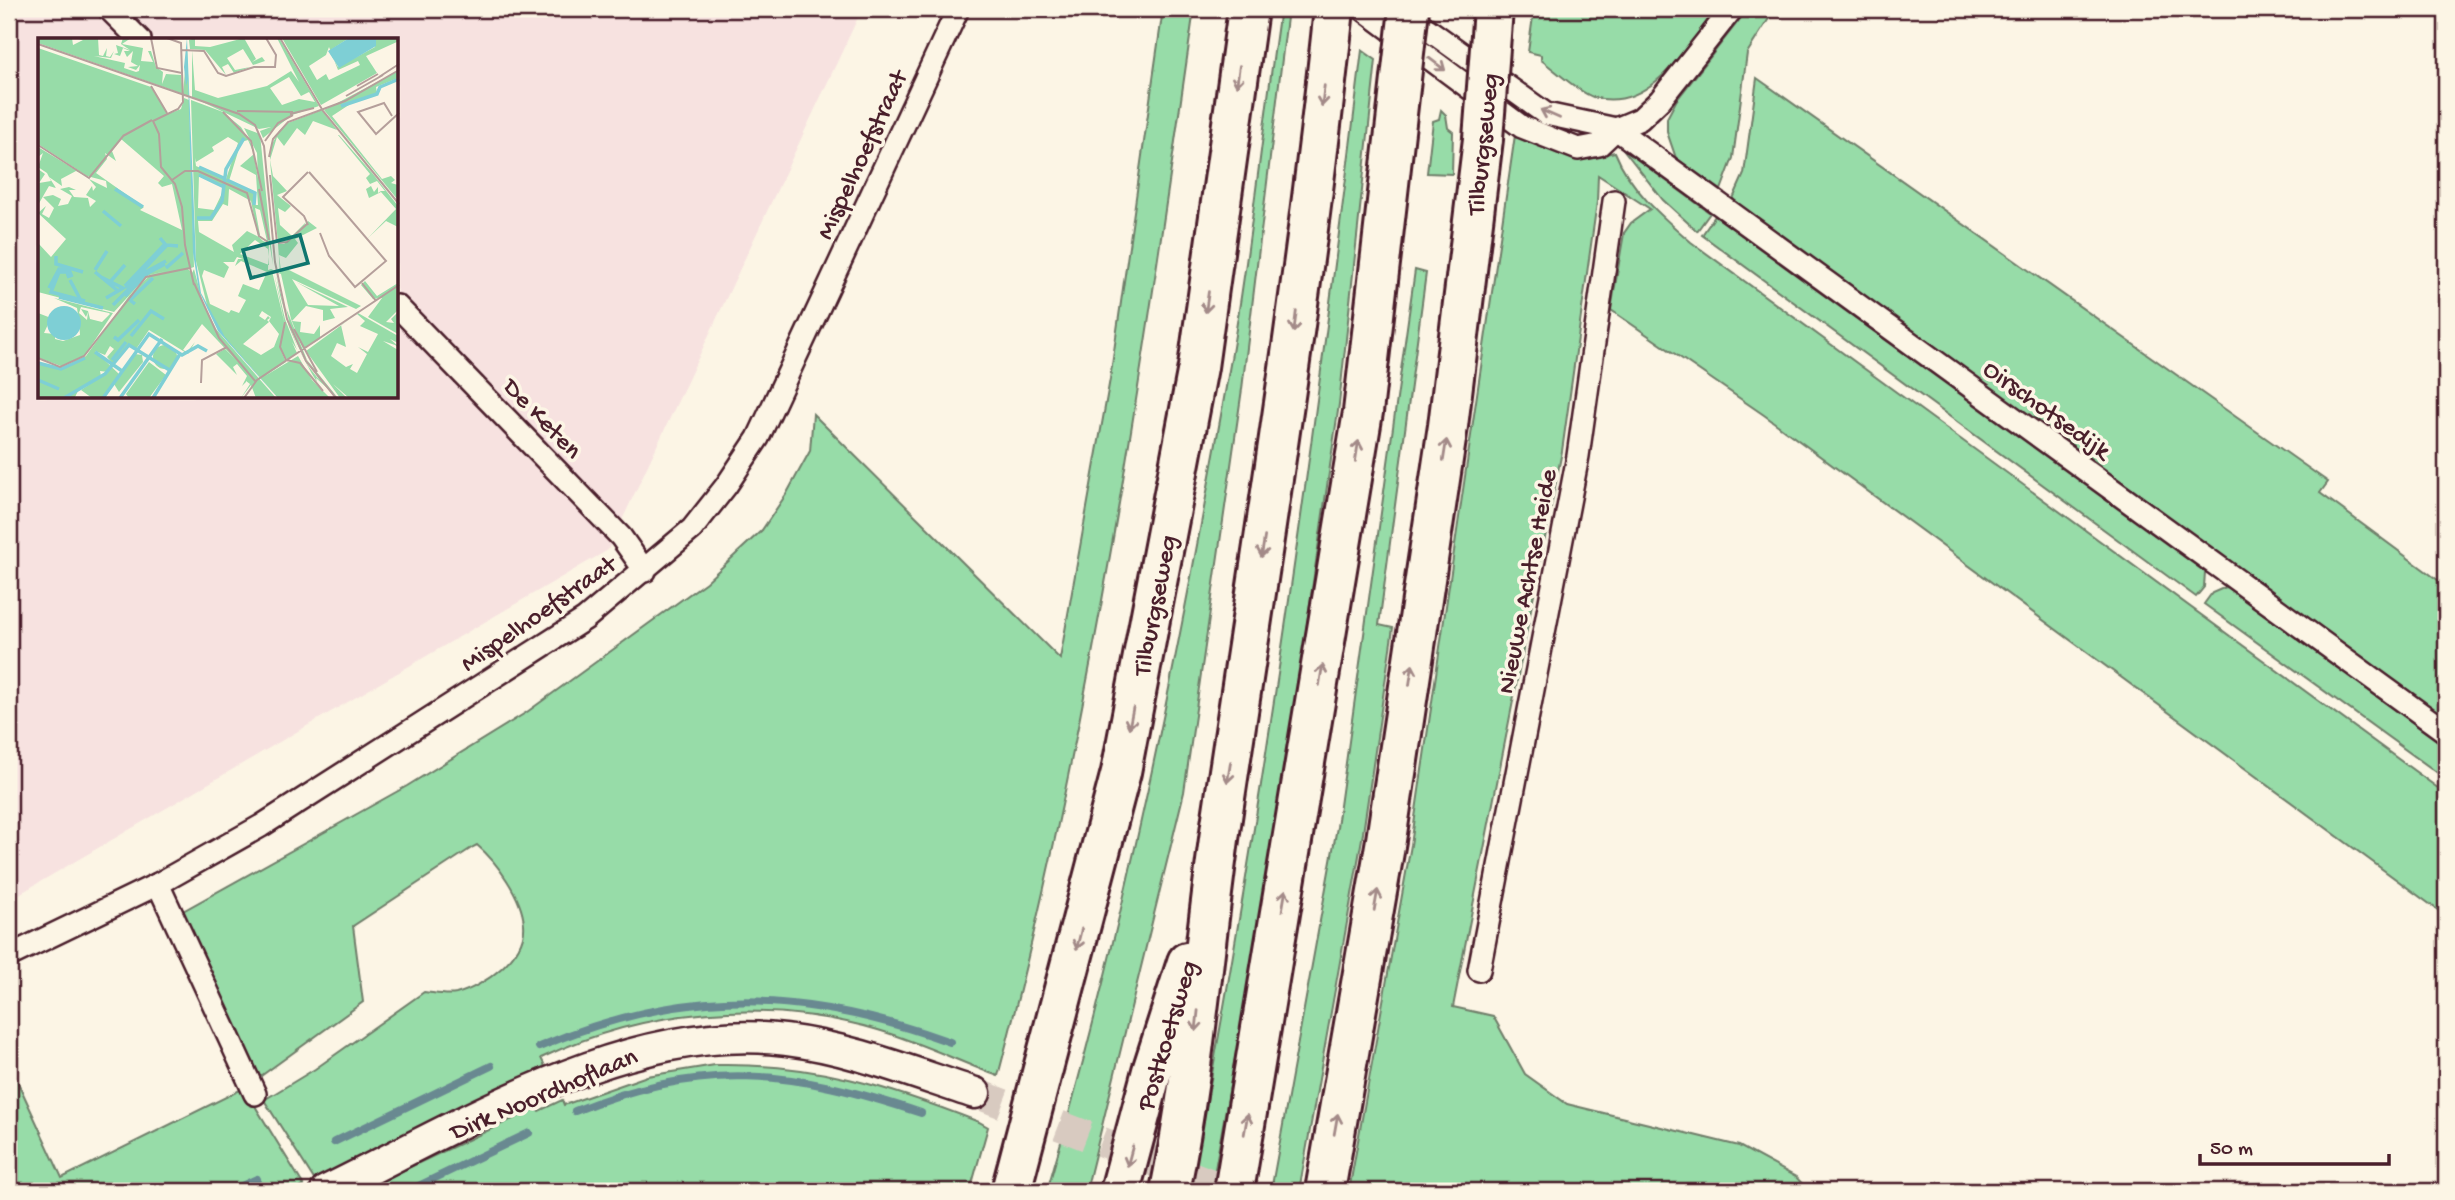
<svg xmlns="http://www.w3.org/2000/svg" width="2455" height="1200" viewBox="0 0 2455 1200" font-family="'Gochi Hand',sans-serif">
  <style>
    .built { fill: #f7e2e0; fill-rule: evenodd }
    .green { fill: #97dca8; stroke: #707e6a; stroke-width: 2 }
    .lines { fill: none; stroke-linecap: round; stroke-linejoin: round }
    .stream { stroke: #698991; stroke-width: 8 }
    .secondary-tunnel { stroke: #d8cac0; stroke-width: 30; stroke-dasharray: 30 15; stroke-linecap: butt }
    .street-casing { stroke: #4a1f2b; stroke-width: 26 }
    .secondary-casing { stroke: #4a1f2b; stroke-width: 35 }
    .highway-casing { stroke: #4a1f2b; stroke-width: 44 }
    .street { stroke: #fcf5e5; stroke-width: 21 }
    .secondary { stroke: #fcf5e5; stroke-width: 30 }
    .highway { stroke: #fcf5e5; stroke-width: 38 }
    .highway-bridge-casing { stroke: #4a1f2b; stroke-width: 44; stroke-linecap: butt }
    .highway-bridge { stroke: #fcf5e5; stroke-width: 38 }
    .oneway { stroke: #a38a88 }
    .labels { text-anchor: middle; stroke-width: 7; stroke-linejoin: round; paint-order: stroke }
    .street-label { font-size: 26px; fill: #4a1f2b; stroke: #fcf5e5 }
    .inset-river { fill: none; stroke: #7ecfd5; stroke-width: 3.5 }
    .inset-road { fill: none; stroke: #b59f9b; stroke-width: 2 }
    .view { fill: #0f766e; fill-opacity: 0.15; stroke: #0f766e; stroke-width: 3.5 }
    .inset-edge { fill: none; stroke: #4a1f2b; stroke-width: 3.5 }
  </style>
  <rect width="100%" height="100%" fill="#fcf5e5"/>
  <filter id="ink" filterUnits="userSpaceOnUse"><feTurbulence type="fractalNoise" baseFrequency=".0143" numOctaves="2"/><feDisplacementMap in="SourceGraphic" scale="14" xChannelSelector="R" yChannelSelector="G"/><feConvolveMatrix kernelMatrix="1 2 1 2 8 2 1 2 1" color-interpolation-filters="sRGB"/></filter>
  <g filter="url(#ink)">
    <path class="built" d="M9,9h853l-254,541 -599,350zM40,40h357v357h-357z"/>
    <g class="green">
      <path d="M1163,9h31c-51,358 -103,717 -196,1067 -40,-15 -79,-34 -120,-46 -111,-32 -232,-22 -337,28l4,8 -230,115 -51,-81 51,-31 109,-77c10,1 23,4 32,2 28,-7 71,-39 68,-70 -2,-27 -27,-62 -47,-79l-4,2 -120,79 10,76 -109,79 -73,-166 2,-4 224,-125 120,-74 179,-130 56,-52 25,-37 23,-42 3,-37 247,245 50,-280z"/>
      <path d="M1280,9h8l-46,380 -58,403 -98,399h-39c77,-263 131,-534 179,-804 23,-125 36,-253 54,-378z"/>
      <path d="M1534,9h182c-28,36 -66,105 -123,88 -14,-4 -39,-28 -52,-37v-5l-13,-3z"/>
      <polygon points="1748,9 1775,9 1747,53 1733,158 1721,190 1676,158 1667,132 1667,118 1676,101"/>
      <path d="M1362,50l14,10 -37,344 -60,412 -68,375h-21c73,-377 125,-759 172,-1141z"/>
      <polygon points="1757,78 2328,482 2320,493 2446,586 2446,720 1732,201 1744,174"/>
      <polygon points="1441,110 1446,115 1448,128 1453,132 1452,174 1427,173 1433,121 1439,119"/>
      <path d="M1515,135l49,21 28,1 23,-5c15,37 46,64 76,90l755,552v122l-682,-501 -153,-105 13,-77 7,-10 19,-14 -52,-34 -1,27 -35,249 -109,556 40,9 32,58 42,30 172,42 57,31 13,14h-460l62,-346z"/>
      <polygon points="1623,149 1710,213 1697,231 1663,200"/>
      <polygon points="1715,216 2205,572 2204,587 2196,597 1702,235"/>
      <polygon points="1415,270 1426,273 1379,625 1393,628 1363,833 1299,1191 1271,1191 1337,827"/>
      <polygon points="2226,587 2446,747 2446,779 2204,604 2212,593"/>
      <polygon points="9,1063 62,1178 244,1088 304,1186 293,1191 9,1191"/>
      <path d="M715,1065c100,-2 172,21 264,57l9,5 -18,64h-611l175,-82 5,2 23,-11 2,5 83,-29z"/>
    </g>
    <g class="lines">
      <g class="stream">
        <path d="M539,1047c145,-62 264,-58 411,-5"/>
        <path d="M575,1111c128,-52 218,-41 346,2"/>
        <polyline points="334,1142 491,1066"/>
        <polyline points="231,1191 257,1179"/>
        <polyline points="408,1191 529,1133"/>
      </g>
      <polyline class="secondary-tunnel" points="975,1093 1230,1191"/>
      <g class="street-casing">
        <g id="street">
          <polyline points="109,9 140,40"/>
          <polyline points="1363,9 1522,127 1578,149 1599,145 1616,129 1640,119 1660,100 1732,9"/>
          <polyline points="1405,13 1546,114 1616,129 2446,732"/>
          <polyline points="397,306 621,537 645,571"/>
          <polyline points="158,884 255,1094"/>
          <polyline points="9,956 158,884 261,826 585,619 692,529 726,486 758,438 958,9"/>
          <polyline points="1479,970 1578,456 1614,201"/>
        </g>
      </g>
      <g class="secondary-casing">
        <path id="secondary" d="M326,1191c136,-66 305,-172 460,-151 65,8 127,33 189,53"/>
      </g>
      <g class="highway-casing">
        <g id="highway">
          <polyline points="1011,1191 1121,772 1198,367 1248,9"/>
          <polyline points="1120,1191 1152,1071 1187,962"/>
          <path d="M1170,1191c26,-126 34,-253 53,-380 40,-267 83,-534 111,-802"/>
          <polyline points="1234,1191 1363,412 1401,79"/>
          <polyline points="1325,1191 1386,840 1448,426 1483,139"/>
        </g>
      </g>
      <use href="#street" class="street"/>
      <use href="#secondary" class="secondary"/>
      <use href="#highway" class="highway"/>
      <g class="highway-bridge-casing">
        <g id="highway-bridge">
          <polyline points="1401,79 1409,9"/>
          <polyline points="1483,139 1493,9"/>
        </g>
      </g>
      <use href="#highway-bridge" class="highway-bridge"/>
    </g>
    <defs><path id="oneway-shaft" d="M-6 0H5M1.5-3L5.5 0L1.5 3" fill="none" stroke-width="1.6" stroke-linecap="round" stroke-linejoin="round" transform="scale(1.75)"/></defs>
    <g class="oneway">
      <use href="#oneway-shaft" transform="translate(1437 64) rotate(37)"/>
      <use href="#oneway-shaft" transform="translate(1238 76) rotate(98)"/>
      <use href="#oneway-shaft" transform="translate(1323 96) rotate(97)"/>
      <use href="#oneway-shaft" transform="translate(1550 114) rotate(-156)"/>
      <use href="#oneway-shaft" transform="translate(1207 302) rotate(98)"/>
      <use href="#oneway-shaft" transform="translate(1295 322) rotate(97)"/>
      <use href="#oneway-shaft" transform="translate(1445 450) rotate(-81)"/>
      <use href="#oneway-shaft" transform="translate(1357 451) rotate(-81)"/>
      <use href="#oneway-shaft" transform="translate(1263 547) rotate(99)"/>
      <use href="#oneway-shaft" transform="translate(1321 675) rotate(-81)"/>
      <use href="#oneway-shaft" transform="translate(1411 675) rotate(-81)"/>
      <use href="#oneway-shaft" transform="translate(1131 718) rotate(101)"/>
      <use href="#oneway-shaft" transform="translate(1229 772) rotate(99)"/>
      <use href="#oneway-shaft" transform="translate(1284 900) rotate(-80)"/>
      <use href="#oneway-shaft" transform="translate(1376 900) rotate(-80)"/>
      <use href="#oneway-shaft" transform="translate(1079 939) rotate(104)"/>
      <use href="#oneway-shaft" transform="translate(1197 1021) rotate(96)"/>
      <use href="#oneway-shaft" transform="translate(1246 1124) rotate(-80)"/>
      <use href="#oneway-shaft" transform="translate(1336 1124) rotate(-80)"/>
      <use href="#oneway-shaft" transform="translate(1130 1156) rotate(105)"/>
    </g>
  </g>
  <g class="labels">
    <g class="street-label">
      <text transform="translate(1481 144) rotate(-84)" y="9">Tilburgseweg</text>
      <text transform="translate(860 154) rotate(-65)" y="9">Mispelhoefstraat</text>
      <text transform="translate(2048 408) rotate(36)" y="9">Oirschotsedijk</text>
      <text transform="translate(544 417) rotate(46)" y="9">De Keten</text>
      <text transform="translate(1525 581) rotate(-79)" y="9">Nieuwe Achtse Heide</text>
      <text transform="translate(1153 605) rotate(-79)" y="9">Tilburgseweg</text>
      <text transform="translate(537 612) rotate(-35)" y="9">Mispelhoefstraat</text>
      <text transform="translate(1165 1035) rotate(-73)" y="9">Postkoetsweg</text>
      <text transform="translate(543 1092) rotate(-23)" y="9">Dirk Noordhoflaan</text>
    </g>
  </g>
  <g transform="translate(38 38)">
    <rect width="360" height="360" fill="#fcf5e5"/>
    <path d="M0,0h34l1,7 10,-5 -10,-2h25l1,17 4,1 4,-8 -1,8 4,1 4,-6 -3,7 -17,-2 31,7 -1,5 12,4 3,-1 1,-6 -4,5 -8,-3 10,-1 -7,-4 2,-11 -6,6 -3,-6h6l-7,-3 -3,8 -6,-2 4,-1 -2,-8 14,5 -9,-6 2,-6h8l-9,6 21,4 -2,13 12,1 -5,-11h3l5,16 7,5 -1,12 4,-10 15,1 2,18 4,-43 2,46 -151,-53zM157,0v8l15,1 34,-9 12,21 -4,3 10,-5 3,4 -12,4 -10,-16 -16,9 8,12 15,-3 -16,6 -6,-9 -6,3 4,8 -21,-25 -15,-1 -1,-9zM239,0h2l40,68 -27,9 -29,23 -3,-7 11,-4 -12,2 -67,-32v-47l3,40 23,8 49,-12 24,-15 8,11zM251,39l12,19 8,-4 6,10 -16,-3 -17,6 -12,-17zM244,0h67l-20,13 9,16 37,-20 1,-9h22l1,3 -33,15 11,17 -56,32zM291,9l9,23 20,-9 2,4 -31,15 -3,-6 -9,6 -8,-14 17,-11zM0,10l113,39 17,27 13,-5 3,-11 5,2 5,167 -6,2 4,4 2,-4 9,34 13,26 60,69h-20l-5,-13 -10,13 9,-14 -4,-3v1l-4,4 5,-10 -10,-12 -4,3 4,8 -21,-21 9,-5 9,9 -32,-34 -19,26 4,2 8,-10 -7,12 -39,-24 -13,19 -7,-5 -16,20 -6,-7 7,-8 -4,-3 -5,9 -10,-4 24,23 -17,24h-10l-11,-8 27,-18 -8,-1 1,5 -23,15 -3,6 -10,1 9,-5 -11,5h-25v-36l23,6 25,-12 43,-60 21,-21 16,-4 -19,5 -33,36 -76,-20v-49l13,14 15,-18 -28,-26 8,-7 -4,8 7,4 5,-10 -11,-11 10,-2 8,4 -3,7 10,-2 4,-8 -12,-7 9,-2 7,3h-7l5,7 14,1 2,9 6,-6 -10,-6 6,-9 1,5 3,-4 -7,-8 18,9 -1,-7 -19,-5 -49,-32zM83,101l43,37 -6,7 4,4 10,-3 10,46 -42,-20 4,-3 -48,-34 11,-14 -2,-6 11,8 -4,-10zM360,33v7l-22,9 1,7 -19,5 -26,17 50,63 9,-3 4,4 -4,3 7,2v15l-74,-90zM153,62l32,12 18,15 11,18 6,33 -1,-25 -13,-25 16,6 13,131 -8,-49 4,26 -5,-2 -4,-3 7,4 -7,-31 -5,-2 5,27 -2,1 -7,-35 -22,-12 -1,17 -5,-2 -11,17h-14l1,11 35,20 -2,-7 15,-14 12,6 4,4 6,2 -1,27 3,-1 9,4 -2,-29h6l4,-3 -10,2 -8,-82v-8l2,-9 7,-13 9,-8 34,-13 15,20 -24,-9 -8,14 -8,-7 -13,18 -7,-9 -7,23 3,16 14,15 -10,4 14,11 -6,6 -7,-4 2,17 12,11 14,-14 -3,6 5,-7 9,7 -22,11 3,4 -12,15 -7,-3 2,16 6,-2 74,37 -5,3 -64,-30 16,26 31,1 -43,-24 52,25 -18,2 5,9 -12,3v-11l-17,-4 -14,15 9,1 -1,10 14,2 6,-9v14l-17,10 -12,-30 -10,-45 -9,-3 13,54 -11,-52 11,46 12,31 15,24 -14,-26 -9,-21 -9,-32 -4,-21 11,45 11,29 11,19 11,14 -21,-33 -9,-22 -4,-18 21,52 31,38 -22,-20 1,4 -25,-40 5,11 -10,7 -7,-12 6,14 -21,14 33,-20 14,24 18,18h-52l-53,-60 -17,-29 -12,-48zM190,99l10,6 -12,36 -30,-13 -1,-8 1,4 18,-11 -2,-4zM210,102l6,14 -14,12 16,9 2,30h-3v-12l-26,-12 12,-39zM161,137l26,12 -11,23 -16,-2zM217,202l13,9 1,16 -29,-11zM199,219l6,2h-5l-3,7 6,-5 26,11 -8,18 -16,-6 -5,12 8,4 -7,13 -8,-3 -2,3 -19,-9 -8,-28 2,-6 20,8 5,-11 -6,-5h11zM224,273l9,6 -2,4 10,13 -5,13 -13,8 -18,-11 26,-22 -2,-2 3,-2 -2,-2 -3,4 -6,-4zM300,97h1l34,39 25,32v21l-12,-6 -18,17 28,-29 -15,-17 -12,6 -3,-9 5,-3 3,6 4,-5v6l3,-2h4l-8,-10 -7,3 -4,-6 4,-4zM0,109l48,29 -10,-5 -15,8 1,7 -13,-9 7,11 -7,-2 -11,19v-36l7,5 -6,9 12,-2 -4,-8 -9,-6 5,-14 -5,4zM327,243l12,15 21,-13v27l-12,12 8,1 -3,-4 7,-7v22l-30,-17 14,-19 -9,1 -12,-14zM16,260l59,15 -28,42 -24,11 -22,-8 -1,-45 13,5 -7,15 11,1v5l8,2 17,-6 -1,-13 -2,-14zM43,269l28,6 1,1 -8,8 -12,-3 -2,-8 -7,-2 5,8 2,-5 -1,8 -8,-7zM320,275l40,23v7l-8,-4 8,7 -15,-5 15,9v48h-49l-16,-14 14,14h-7l-34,-47zM319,276l8,7 -5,5 18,8 -10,18 -10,-5 9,7 -10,19 -7,-4 3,-5 -7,3 -15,-11 6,-13 9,4 -5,-22zM115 319a12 12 0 1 1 24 0a12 12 0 1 1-24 0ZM97,316l7,1 1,7 -24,30 -5,-8zM111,324l17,13 -17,23h-20l-3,-4z" fill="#97dca8" fill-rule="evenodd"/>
    <path d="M149,0l9,223 5,32 24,44 53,61 -60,-67 -19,-40 -6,-38 -5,-174 -2,7 -2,-19zM311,0h27v8l-37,22 -11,-17zM9 285a17 17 0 1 1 34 0a17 17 0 1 1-34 0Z" fill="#7ecfd5"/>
    <path class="inset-river" d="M303,68l36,-12 3,-7 19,-8M161,129l27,12M161,137l25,12M189,142l28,13 -1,12M77,151l28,18M65,173l18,15M159,180h14l11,-17 4,-32 18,-31M18,218v8l27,8M128,230l17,-15M57,232l12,-19M57,234l23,19M63,239l22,11 -17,10M31,240l-2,-6h-8l-8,20 34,9M32,242l10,19M72,244l15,-17M87,248l40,-42 -5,-6M11,250l10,-19 10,1 3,7M88,250l41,-43 11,1M87,258l23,-23 17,-9M21,259l44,11M97,266l-5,-4 23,-22M75,267l33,-33 20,-11M93,298l20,-25 13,8M76,299l4,3 21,-20M57,314l27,19M74,322l14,-18M0,325l23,6 24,-11M0,342l21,9M26,360l41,-24 24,-29 42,26M65,360l46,-64 33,21 16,-9 9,5M82,360l42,-59M115,360l27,-44"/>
    <path class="inset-road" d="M113,0l6,30 25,5M129,0l14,5 2,59 -5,7 -25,12 6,13 2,33 14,17 7,23 3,38 9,40M242,0l43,73 76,93M0,6l201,70 16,11 9,21 11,116 12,57 19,42 30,37M144,12l22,1 14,22 8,3 28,-9h21l1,-12 -10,-17M341,39l20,-13M113,48l16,27M319,48l21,-12M308,58l37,-21M199,73l56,1M185,74l28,29 11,50M252,76l24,-6M354,78l-8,-13 -26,9 18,22 23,-21M85,98l29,-16M227,103l13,-18 15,-8M0,107l51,33 35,-43M231,119l4,-18 15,-17 57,-21 54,-31M271,134l29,33M232,137l7,68M134,142l13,-9h13l49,22 12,43 9,6M221,151l10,51M270,187l-4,-9 -21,-19 25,-25M282,195l9,23 26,31 31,-26 -48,-56M240,205l9,-1 20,-18M156,245l25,55 37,44M324,245l14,18M247,284l-5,25 6,13 14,3 23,28M256,291l23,43M0,320l22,9 24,-11 62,-79 44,-9M163,345l1,-23 25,-13M206,360l13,-18 142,-95"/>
    <path class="view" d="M262,197l8,28 -57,15 -8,-28z"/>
    <rect width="360" height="360" class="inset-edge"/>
  </g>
  <rect width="2455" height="1200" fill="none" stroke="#fcf5e5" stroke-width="35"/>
  <rect x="18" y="18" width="2420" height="1165" fill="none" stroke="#4a1f2b" stroke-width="2.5" filter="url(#ink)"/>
  <path d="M2200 1154v10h189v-10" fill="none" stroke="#4a1f2b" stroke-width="3.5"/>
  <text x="2210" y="1154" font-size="21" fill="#4a1f2b" stroke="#fcf5e5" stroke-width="5" paint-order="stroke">50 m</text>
</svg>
